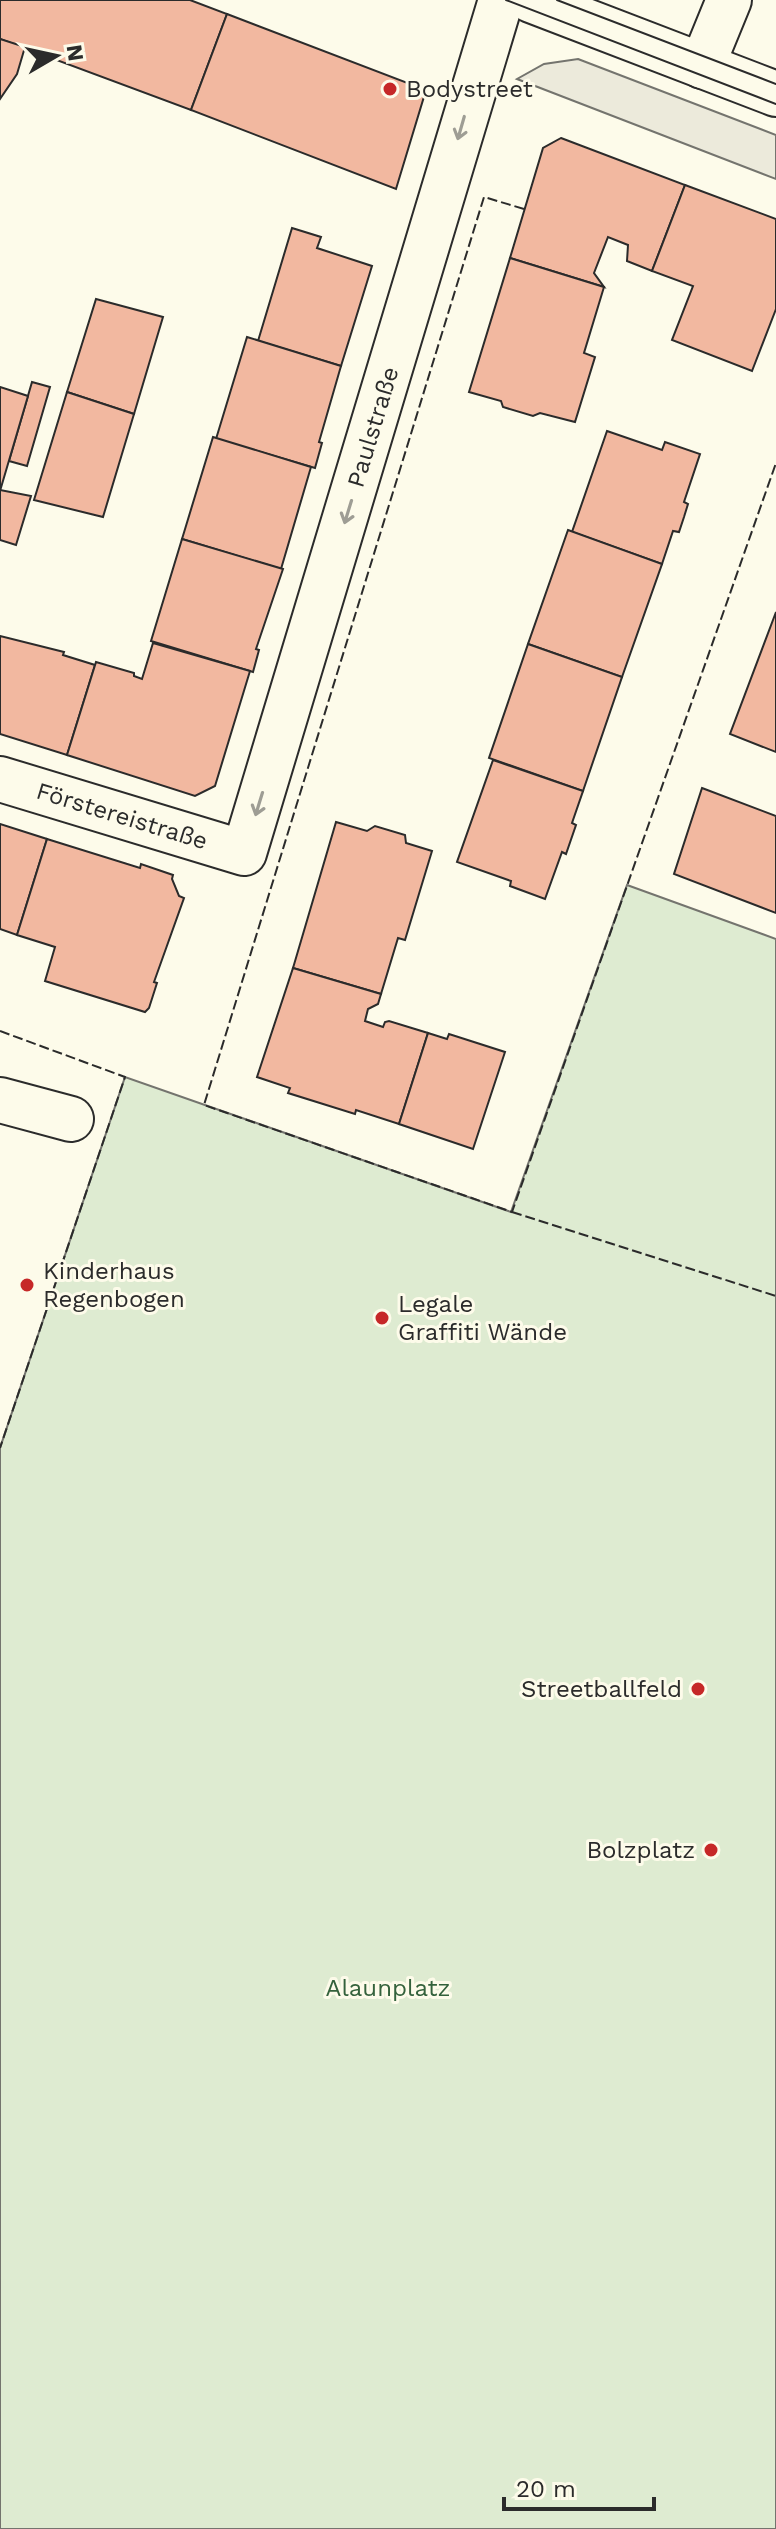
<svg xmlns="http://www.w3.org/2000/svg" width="776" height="2529" viewBox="0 0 776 2529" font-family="'Work Sans',sans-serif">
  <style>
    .green { fill: #deebd1; stroke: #74746e; stroke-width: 2 }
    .parking { fill: #eceadb; stroke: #74746e; stroke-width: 2 }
    .building { fill: #f2b8a0; stroke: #2b2b2b; stroke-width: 2 }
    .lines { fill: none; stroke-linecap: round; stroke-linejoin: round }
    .minor-casing { stroke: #2b2b2b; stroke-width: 48 }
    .major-casing { stroke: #2b2b2b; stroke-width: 48 }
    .minor { stroke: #fdfbea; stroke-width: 44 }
    .major { stroke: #fdfbea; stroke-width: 44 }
    .tram { stroke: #2b2b2b; stroke-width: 2 }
    .fence { stroke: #2b2b2b; stroke-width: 2; stroke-dasharray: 10 4; stroke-linecap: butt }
    .oneway { stroke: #9e9d94 }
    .poi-dot { fill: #c62828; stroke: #fdfbea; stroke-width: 3 }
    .labels { text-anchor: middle; stroke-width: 6; stroke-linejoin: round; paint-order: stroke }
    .poi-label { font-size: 24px; fill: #2b2b2b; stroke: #fdfbea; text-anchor: start }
    .street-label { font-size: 24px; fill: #2b2b2b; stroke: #fdfbea }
    .park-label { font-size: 24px; fill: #34623c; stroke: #fdfbea }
  </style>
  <rect width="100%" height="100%" fill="#fdfbea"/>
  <polygon class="green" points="627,885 776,939 776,2529 0,2529 0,1448 125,1077 511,1212"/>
  <polygon class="parking" points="578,59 776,135 776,179 517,79 544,64"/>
  <g class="building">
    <polygon points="0,0 190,0 227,14 191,110 0,39"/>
    <polygon points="227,14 426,90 396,189 191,110"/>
    <polygon points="0,39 25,47 17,74 0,99"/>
    <polygon points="561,138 685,185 652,271 627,261 628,245 608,237 594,273 604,287 510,258 543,148"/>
    <polygon points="685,185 776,219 776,309 752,371 672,340 693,286 652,271"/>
    <polygon points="292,228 321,237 317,248 372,266 341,366 258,341"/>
    <polygon points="510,258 604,287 584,353 595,357 575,422 540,413 533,416 503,407 501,401 469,392"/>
    <polygon points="96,299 163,317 134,414 67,392"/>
    <polygon points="247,337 341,366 319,442 322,443 315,468 216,439"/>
    <polygon points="32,382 50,387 27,466 9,461"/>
    <polygon points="0,387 28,396 0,491"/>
    <polygon points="67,392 134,414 103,517 34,500"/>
    <polygon points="607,431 662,450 665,442 700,454 684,502 688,504 684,517 679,532 673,531 662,564 572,532"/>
    <polygon points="213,437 311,467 281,569 182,539"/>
    <polygon points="0,490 31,496 16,545 0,540"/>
    <polygon points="568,530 662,564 622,677 528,644"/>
    <polygon points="182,539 283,569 256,649 259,650 253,672 151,641"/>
    <polygon points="776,612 776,752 730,734"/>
    <polygon points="0,636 64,652 63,655 95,665 67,755 0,734"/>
    <polygon points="153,643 250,671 215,786 195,796 67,755 96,662 134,673 134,676 142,679"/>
    <polygon points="528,644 622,677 583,791 489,758"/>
    <polygon points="493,760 583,791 572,823 576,825 566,854 562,852 545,899 510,886 511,881 457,862"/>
    <polygon points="702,788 776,816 776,913 674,874"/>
    <polygon points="336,822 367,831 375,826 405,835 406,843 432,851 405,940 398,938 381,994 293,968"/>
    <polygon points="0,824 47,839 17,935 0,929"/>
    <polygon points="47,839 140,868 141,864 173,875 172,879 179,896 184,898 154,982 157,983 149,1008 145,1012 45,981 55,947 17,935"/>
    <polygon points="293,968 381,994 378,1004 368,1009 365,1021 383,1027 385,1022 389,1021 428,1033 399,1124 356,1110 355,1114 288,1093 290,1088 257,1077"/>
    <polygon points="428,1033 447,1039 449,1034 505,1052 473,1149 399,1124"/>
  </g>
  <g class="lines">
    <g class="minor-casing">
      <g id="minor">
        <polyline points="702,66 729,0"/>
        <polyline points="0,779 244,853 501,0"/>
        <polyline points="0,1100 71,1119"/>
      </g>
    </g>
    <g class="major-casing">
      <polyline id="major" points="531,0 776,94"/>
    </g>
    <use href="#minor" class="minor"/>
    <use href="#major" class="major"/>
    <g class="tram">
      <polyline points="506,0 776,104"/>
      <polyline points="557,0 776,84"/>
    </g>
    <g class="fence">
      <polyline points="524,209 484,197 204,1105 512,1212 776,463"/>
      <polyline points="0,1031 125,1077 0,1448"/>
      <polyline points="512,1212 776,1296"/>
    </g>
  </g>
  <defs><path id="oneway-shaft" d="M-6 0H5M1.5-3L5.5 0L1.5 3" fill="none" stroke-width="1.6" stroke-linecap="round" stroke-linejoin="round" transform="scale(2)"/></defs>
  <g class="oneway">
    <use href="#oneway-shaft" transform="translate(461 128) rotate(106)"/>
    <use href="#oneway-shaft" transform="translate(348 512) rotate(107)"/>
    <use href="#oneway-shaft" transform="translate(259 804) rotate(107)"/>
  </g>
  <g class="poi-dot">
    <circle cx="390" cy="89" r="8"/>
    <circle cx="27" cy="1285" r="8"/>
    <circle cx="382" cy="1318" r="8"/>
    <circle cx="698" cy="1689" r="8"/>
    <circle cx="711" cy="1850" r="8"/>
  </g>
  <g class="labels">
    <g class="poi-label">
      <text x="406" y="97">Bodystreet</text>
      <text x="43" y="1279">Kinderhaus<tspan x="43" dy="28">Regenbogen</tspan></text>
      <text x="398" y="1312">Legale<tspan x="398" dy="28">Graffiti Wände</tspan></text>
      <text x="682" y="1697" text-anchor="end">Streetballfeld</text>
      <text x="695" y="1858" text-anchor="end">Bolzplatz</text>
    </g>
    <g class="street-label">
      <text transform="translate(373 427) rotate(-73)" y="8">Paulstraße</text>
      <text transform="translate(122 816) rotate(17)" y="8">Förstereistraße</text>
    </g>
    <g class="park-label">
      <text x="388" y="1996">Alaunplatz</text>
    </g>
  </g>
  <g transform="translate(56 56) rotate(81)" stroke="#fdfbea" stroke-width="6" paint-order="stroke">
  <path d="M0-6L14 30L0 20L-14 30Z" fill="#2b2b2b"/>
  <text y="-12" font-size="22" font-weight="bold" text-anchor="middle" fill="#2b2b2b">N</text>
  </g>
  <path d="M504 2497v12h150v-12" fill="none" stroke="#2b2b2b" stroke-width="4"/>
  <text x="516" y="2497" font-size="24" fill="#2b2b2b" stroke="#fdfbea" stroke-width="6" paint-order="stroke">20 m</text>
</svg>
